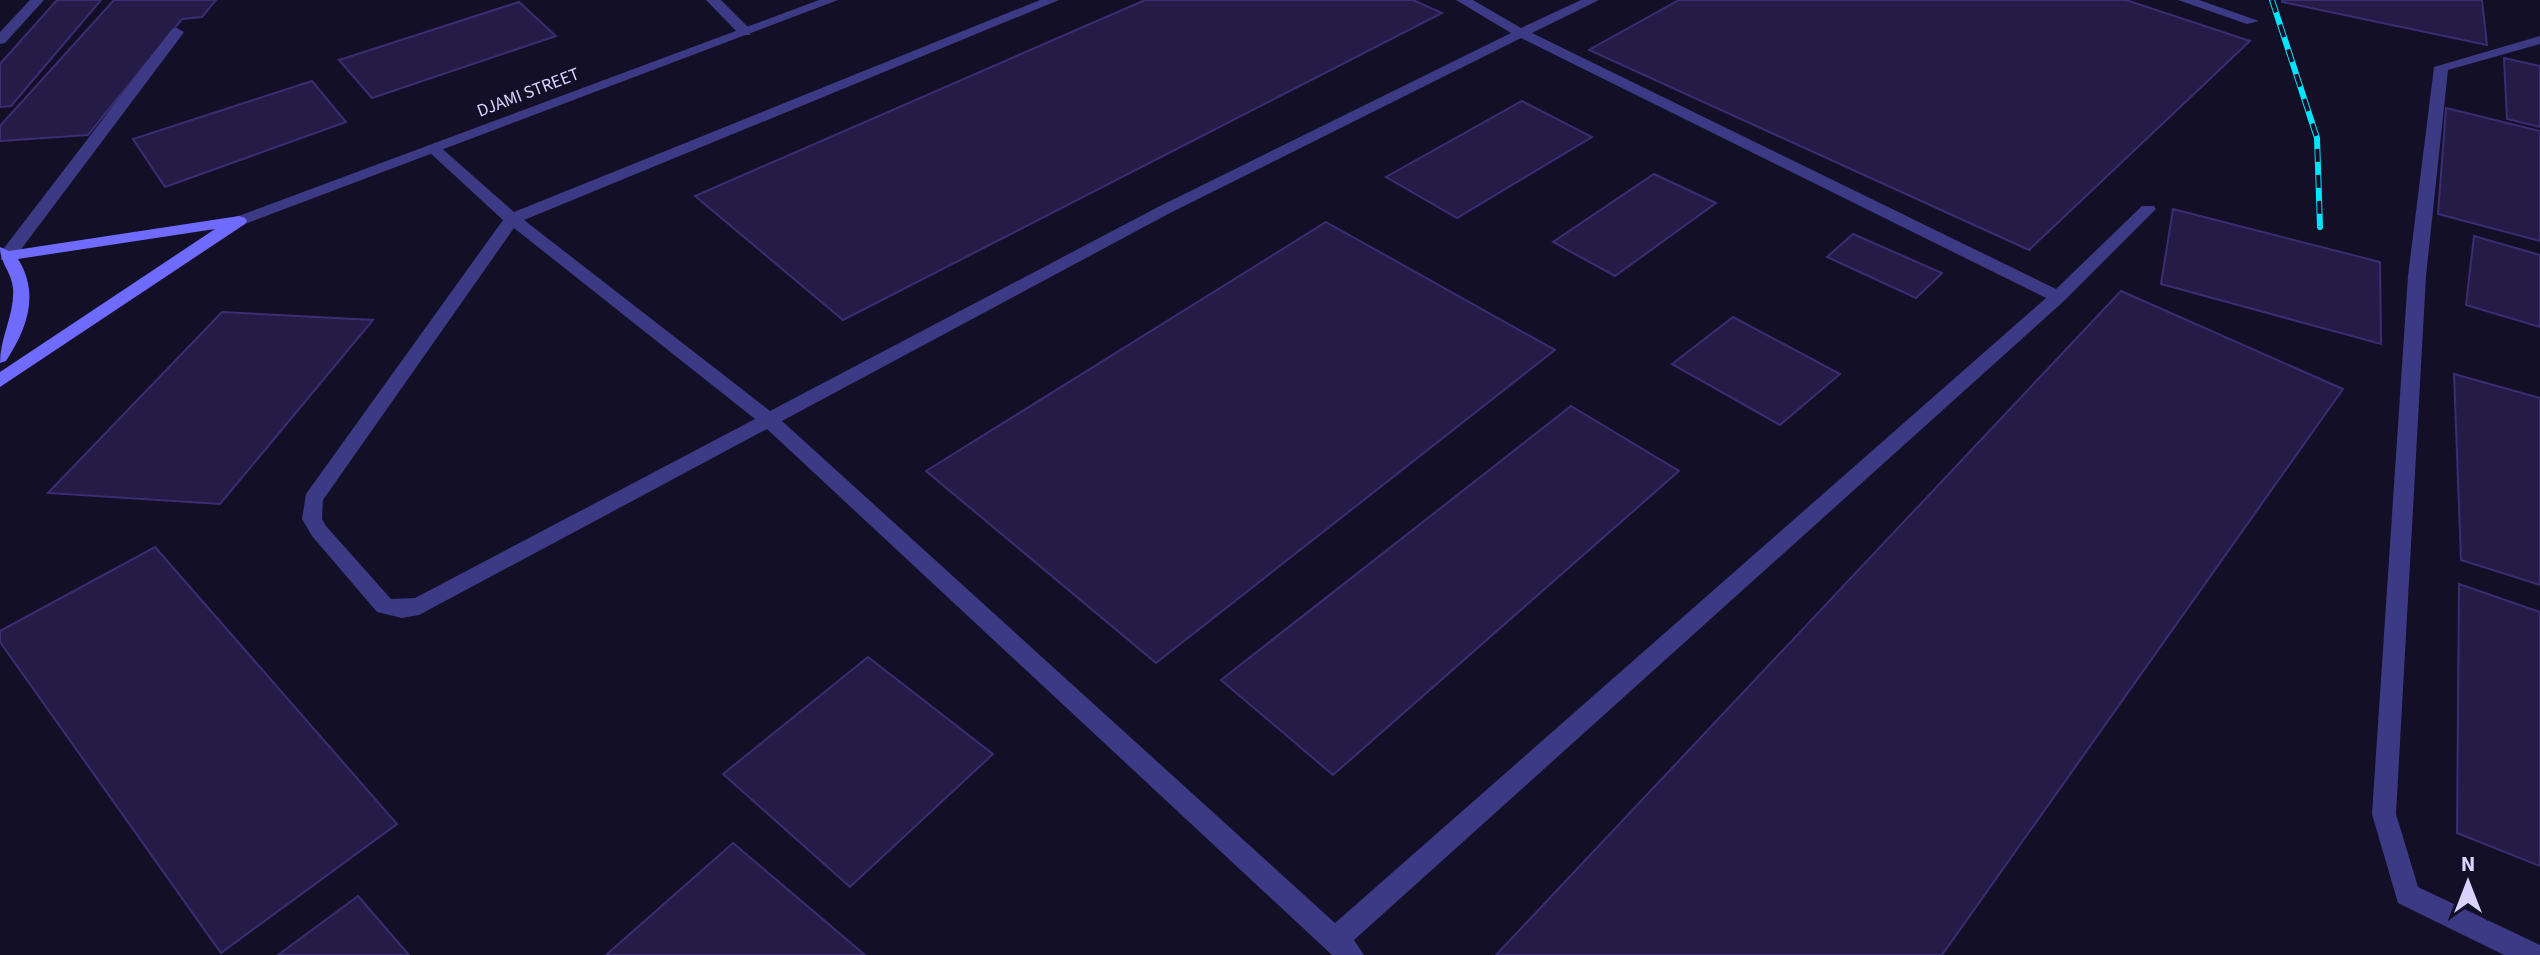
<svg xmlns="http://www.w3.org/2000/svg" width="2540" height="955" viewBox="0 0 2540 955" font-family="'Source Sans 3',sans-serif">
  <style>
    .building { fill: #241b47; stroke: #3b2d73; stroke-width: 2 }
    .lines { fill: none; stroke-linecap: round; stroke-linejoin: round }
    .service { fill: #3d3a85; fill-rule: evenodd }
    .minor { fill: #3d3a85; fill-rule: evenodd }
    .tertiary { fill: #3d3a85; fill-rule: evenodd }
    .secondary { fill: #6f6bff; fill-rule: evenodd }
    .rail-casing { stroke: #00e5ff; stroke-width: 6 }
    .rail { stroke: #130f26; stroke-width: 4; stroke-dasharray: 13; stroke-linecap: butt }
    .labels { text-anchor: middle; stroke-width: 6; stroke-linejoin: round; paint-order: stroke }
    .far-street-label { font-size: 18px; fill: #d9d4ff; stroke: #130f26 }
  </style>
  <rect width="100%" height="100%" fill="#130f26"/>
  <g class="building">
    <polygon points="57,0 101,0 11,106 0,107 0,64"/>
    <polygon points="114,0 216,0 202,17 182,19 88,135 0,141 0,126"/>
    <polygon points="1145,0 1413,0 1442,13 843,320 695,196"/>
    <polygon points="1679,0 2126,0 2250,41 2029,250 1589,50"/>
    <polygon points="2282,0 2482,0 2487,45 2282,2"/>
    <polygon points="519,2 556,36 372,98 339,60"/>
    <polygon points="2504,58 2540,66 2540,127 2507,119"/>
    <polygon points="312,81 346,122 165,187 133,139"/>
    <polygon points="1522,101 1592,137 1457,218 1386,177"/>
    <polygon points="2446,108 2540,131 2540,241 2438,214"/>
    <polygon points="1654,174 1716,203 1615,276 1553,242"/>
    <polygon points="2173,209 2380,262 2381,344 2161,284"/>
    <polygon points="1326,222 1555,350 1156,663 926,471"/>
    <polygon points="1853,234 1942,273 1916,298 1827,257"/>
    <polygon points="2474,236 2540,255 2540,327 2466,305"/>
    <polygon points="2121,291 2343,389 1942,955 1496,955"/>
    <polygon points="222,312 373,320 220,504 48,493"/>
    <polygon points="1733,317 1840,374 1780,425 1672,364"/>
    <polygon points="2454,374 2540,398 2540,585 2461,560"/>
    <polygon points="1571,406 1679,471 1333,775 1221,680"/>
    <polygon points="155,547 397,824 221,953 0,642 0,631"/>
    <polygon points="2459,584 2540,612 2540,866 2457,833"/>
    <polygon points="868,657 993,754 850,887 723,774"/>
    <polygon points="733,843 865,955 606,955"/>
    <polygon points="358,896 409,955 278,955"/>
  </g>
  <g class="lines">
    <g class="service">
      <polygon points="30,0 44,0 5,43 0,44 0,32"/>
      <path d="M1040,0h19l-535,220 246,191 388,-204 353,-174 -55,-33h17l48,28 60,-28h18l-67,33 524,256 86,-83h12l2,3 -92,92 -710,639 10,15h-32l-565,-526 -348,186 -17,3 -25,-6 -65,-76 -10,-17 4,-25 197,-274 -75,-69v-6h10l76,67zM1521,38l525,260 -711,625 -553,-502 388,-208zM514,228l241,191 -340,179 -24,1 -65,-73 -4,-7 1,-19z"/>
      <polygon points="2178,0 2199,0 2259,21 2247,24"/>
      <polygon points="177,28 184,32 182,35 13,260 1,260 1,252 172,29"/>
      <polygon points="2540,36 2540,44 2448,70 2426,276 2396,814 2418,887 2540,945 2540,955 2504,955 2398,903 2372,814 2408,276 2434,67"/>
    </g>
    <polygon class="minor" points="706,0 721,0 750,29 750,35 740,35"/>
    <polygon class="tertiary" points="819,0 838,0 245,224 239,226 231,221 233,218"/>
    <path class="secondary" d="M239,216l6,2 2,3 -2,3 -245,163v-15l215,-143 -197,30c22,35 9,70 -12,102l-6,2c0,-26 15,-49 13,-75 -2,-17 -13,-25 -13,-41l9,4z"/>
    <g class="rail-casing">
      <polyline id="rail" points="2272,0 2317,138 2320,227"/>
    </g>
    <use href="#rail" class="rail"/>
  </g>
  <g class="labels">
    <g class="far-street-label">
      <text transform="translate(528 92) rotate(-21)" y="6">DJAMI STREET</text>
    </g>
  </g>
  <g transform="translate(2468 883)" stroke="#130f26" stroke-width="6" paint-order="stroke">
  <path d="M0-6L14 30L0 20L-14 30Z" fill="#d9d4ff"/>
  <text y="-12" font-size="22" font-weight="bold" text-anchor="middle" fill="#d9d4ff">N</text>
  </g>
</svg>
